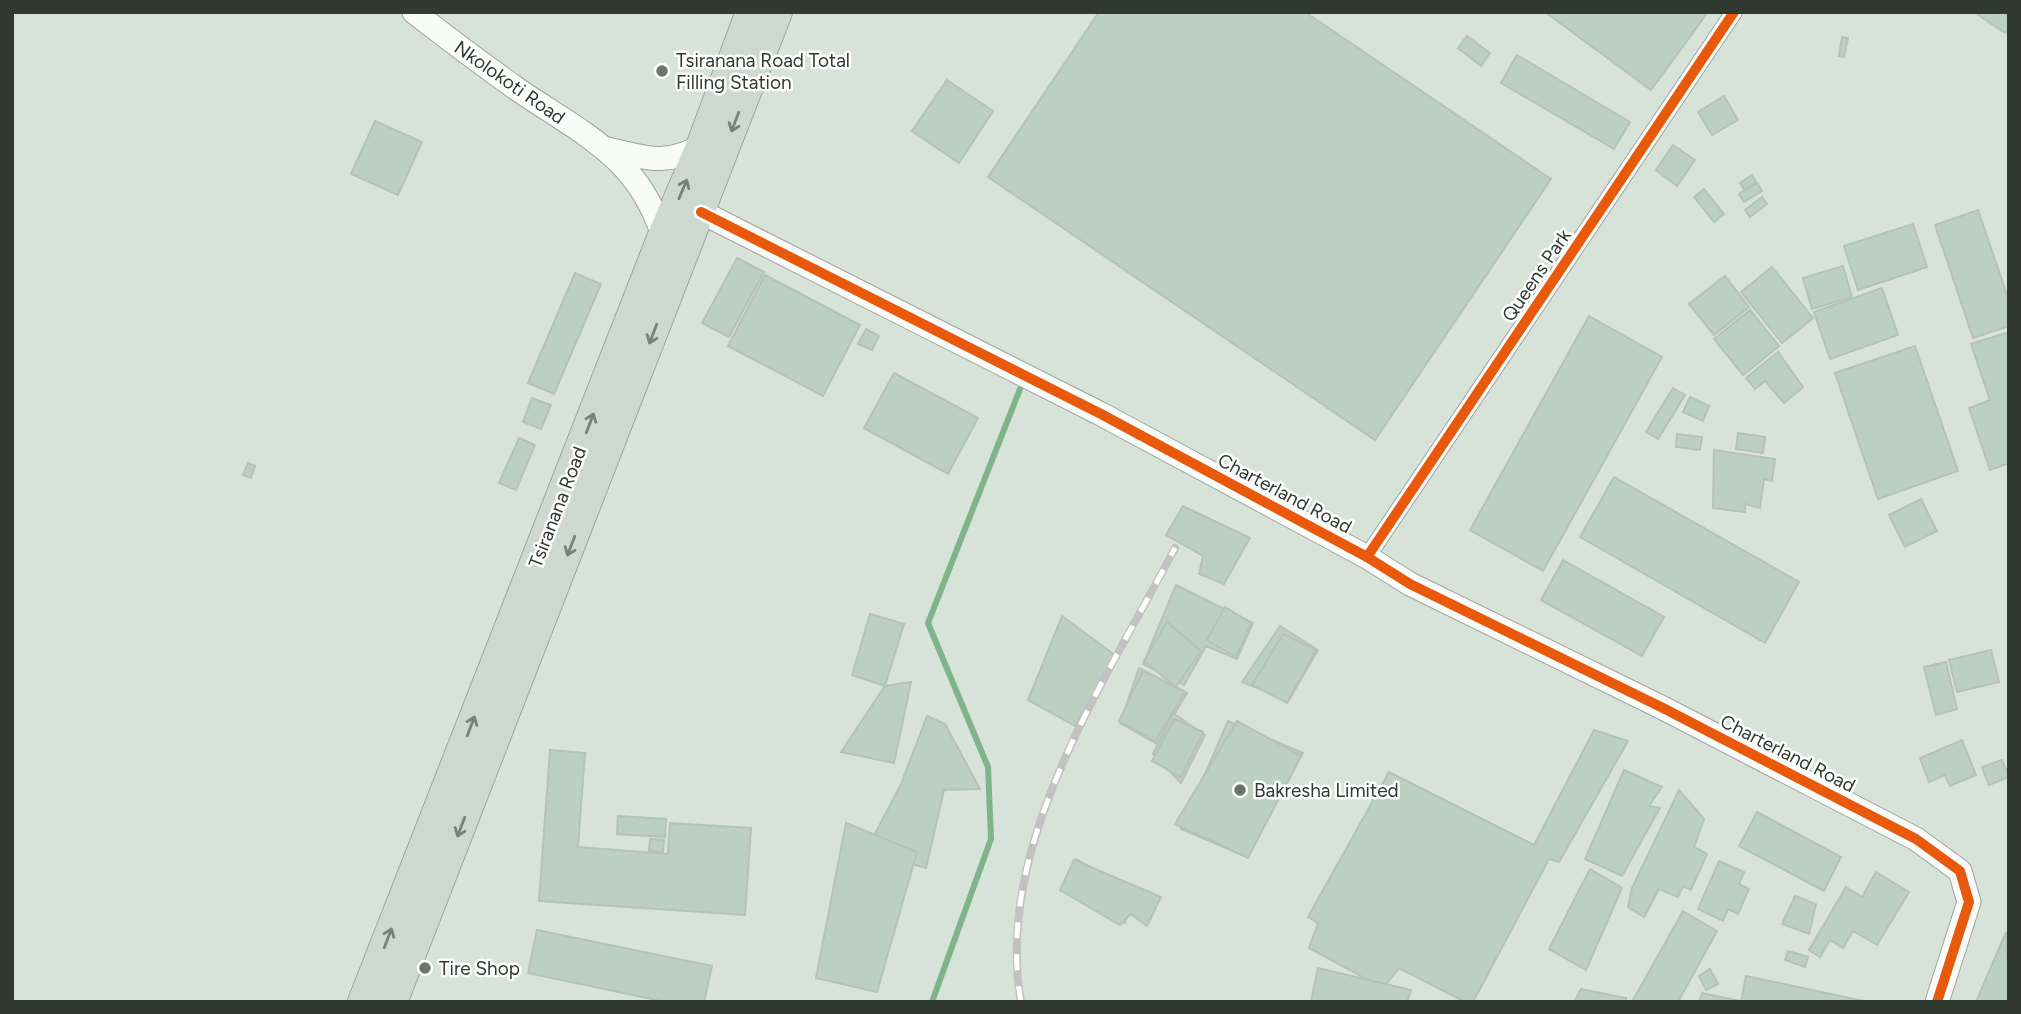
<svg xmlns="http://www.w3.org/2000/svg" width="2021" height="1014" viewBox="0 0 2021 1014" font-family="Figtree,sans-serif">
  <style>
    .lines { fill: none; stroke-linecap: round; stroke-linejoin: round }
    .stream { stroke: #7fb38b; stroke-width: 6 }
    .building { fill: #bcd0c1; stroke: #b8c0ba; stroke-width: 2 }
    .street-casing { stroke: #9ca49e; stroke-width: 18 }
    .secondary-casing { stroke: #9ca49e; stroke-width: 25 }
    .highway-casing { stroke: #98a79b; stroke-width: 32 }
    .street { stroke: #f9fbf9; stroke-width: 16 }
    .secondary { stroke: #f9fbf9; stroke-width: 23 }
    .highway { stroke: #cdd8d0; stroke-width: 30 }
    .rail-casing { stroke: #c0c3c1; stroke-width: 8 }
    .rail { stroke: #fff; stroke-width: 5; stroke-dasharray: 16; stroke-linecap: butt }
    .cycleway-casing { stroke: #fff; stroke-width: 15 }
    .cycleway { stroke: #e8590c; stroke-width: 10 }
    .oneway { stroke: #77817a }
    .poi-dot { fill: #6b746d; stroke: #fff; stroke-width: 2.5 }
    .labels { text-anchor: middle; stroke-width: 5; stroke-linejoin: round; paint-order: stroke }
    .poi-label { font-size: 19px; fill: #313933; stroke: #fff; text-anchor: start }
    .street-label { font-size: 19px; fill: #313933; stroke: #fff }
  </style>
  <rect width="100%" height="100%" fill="#d7e2d9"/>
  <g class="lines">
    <polyline class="stream" points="932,1002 991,839 988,767 928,623 1020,389"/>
  </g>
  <g class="building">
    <polygon points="1099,12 1305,12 1551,179 1375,440 988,177"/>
    <polygon points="1545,12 1708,12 1651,90"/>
    <polygon points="1974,12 2007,12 2009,28 2005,33"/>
    <polygon points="1467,36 1490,53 1481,66 1458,48"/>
    <polygon points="1842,37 1848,38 1844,57 1839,56"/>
    <polygon points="1517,55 1630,122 1614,149 1501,83"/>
    <polygon points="947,80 993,111 959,163 912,131"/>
    <polygon points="1724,96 1738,120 1712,135 1698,112"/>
    <polygon points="375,121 422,142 398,195 351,174"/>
    <polygon points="1673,145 1695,160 1677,186 1656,170"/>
    <polygon points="1752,175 1756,182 1744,190 1740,183"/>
    <polygon points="1757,183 1762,191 1744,202 1739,194"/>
    <polygon points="1704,189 1724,214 1714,222 1694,197"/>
    <polygon points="1762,197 1767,204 1750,217 1745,210"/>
    <polygon points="1978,210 2009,301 2009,326 1973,338 1935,225"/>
    <polygon points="1913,224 1927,267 1858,290 1844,246"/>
    <polygon points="737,258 764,272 729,337 702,323"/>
    <polygon points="1843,266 1852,297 1812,309 1803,278"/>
    <polygon points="1772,267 1813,318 1782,343 1741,292"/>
    <polygon points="575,273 601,284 554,394 528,383"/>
    <polygon points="765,275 860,325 823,396 728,346"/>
    <polygon points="1725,276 1749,307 1714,335 1689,304"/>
    <polygon points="1882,288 1898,335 1830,359 1814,312"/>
    <polygon points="1750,310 1779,346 1743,375 1714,339"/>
    <polygon points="1589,316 1662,357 1543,571 1470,530"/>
    <polygon points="866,329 879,336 872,350 858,344"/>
    <polygon points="2009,332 2009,463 1990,470 1969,408 1990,400 1971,344"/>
    <polygon points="1915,346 1958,471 1878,499 1835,373"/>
    <polygon points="1778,352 1803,387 1784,403 1765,381 1755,389 1746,378"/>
    <polygon points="894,373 978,418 948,474 864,428"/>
    <polygon points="1673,388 1685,395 1658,439 1646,432"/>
    <polygon points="1690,397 1709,406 1703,421 1683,412"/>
    <polygon points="532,398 551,405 541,429 523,422"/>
    <polygon points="1738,433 1765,437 1763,453 1736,449"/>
    <polygon points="1677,434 1702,437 1700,450 1676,447"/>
    <polygon points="519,438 535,445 516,490 499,483"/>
    <polygon points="1714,450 1775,459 1772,481 1764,479 1760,508 1745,504 1745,512 1713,508"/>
    <polygon points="248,463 255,466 251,478 243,475"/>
    <polygon points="1614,477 1799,582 1765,643 1580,537"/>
    <polygon points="1921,499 1937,531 1905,547 1889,515"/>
    <polygon points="1183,506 1250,538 1224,584 1199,574 1203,556 1166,535"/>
    <polygon points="1563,560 1664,617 1642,656 1541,600"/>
    <polygon points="1176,585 1253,623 1237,659 1206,646 1184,685 1143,664"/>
    <polygon points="1225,607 1251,623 1236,657 1207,640"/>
    <polygon points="870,614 904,624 885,686 852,675"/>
    <polygon points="1062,616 1116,656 1075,726 1028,700"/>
    <polygon points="1167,622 1201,651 1176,687 1144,661"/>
    <polygon points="1280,626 1318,650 1289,700 1242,682"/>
    <polygon points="1283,634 1316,650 1287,703 1252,685"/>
    <polygon points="1991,650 1999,682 1957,692 1949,660"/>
    <polygon points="1946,662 1957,709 1936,715 1924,667"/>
    <polygon points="1139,668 1187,693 1157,744 1120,723"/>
    <polygon points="1143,671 1185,692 1155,741 1119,721"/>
    <polygon points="911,682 894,763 841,752 885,686"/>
    <polygon points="1173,713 1205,735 1181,783 1153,754"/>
    <polygon points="927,716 945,724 980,789 944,790 926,868 866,851 901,784"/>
    <polygon points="1174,719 1203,732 1181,777 1152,761"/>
    <polygon points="1228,721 1303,753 1247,857 1181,829"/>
    <polygon points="1237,721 1301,756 1248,858 1175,824"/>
    <polygon points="1594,730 1628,741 1559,862 1549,859 1473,1002 1465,1002 1399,968 1383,988 1309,948 1318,923 1308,917 1389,772 1534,845"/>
    <polygon points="1962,740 1976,775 1950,786 1945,775 1929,782 1920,758"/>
    <polygon points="550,750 585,753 578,847 668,854 670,823 751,828 745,915 539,901"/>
    <polygon points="2002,760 2009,777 1989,785 1982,767"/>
    <polygon points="1624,770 1662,787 1649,806 1660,808 1622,876 1585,859"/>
    <polygon points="1679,790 1704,819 1694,847 1707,854 1691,890 1683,886 1678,897 1659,889 1644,917 1628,907 1632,888"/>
    <polygon points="1757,812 1841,857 1824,891 1739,846"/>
    <polygon points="618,816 666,819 665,837 617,834"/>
    <polygon points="846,823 917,852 877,992 816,978"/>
    <polygon points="650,839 664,840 663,852 649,851"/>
    <polygon points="1076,859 1130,889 1125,923 1060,889"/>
    <polygon points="1074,860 1161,897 1147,926 1131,914 1120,925 1060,890"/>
    <polygon points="1719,861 1744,872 1739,884 1749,889 1738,914 1728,909 1723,921 1698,909"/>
    <polygon points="1590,869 1622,888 1586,970 1549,949"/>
    <polygon points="1876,872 1909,892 1877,945 1853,931 1843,948 1830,940 1820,957 1809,950 1846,887 1862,897"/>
    <polygon points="1795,896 1816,904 1809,934 1782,924"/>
    <polygon points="1683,911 1717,931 1678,1002 1632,1002"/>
    <polygon points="537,930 712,966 704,1002 666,1002 528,973"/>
    <polygon points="2006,932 2009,1002 1976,1002"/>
    <polygon points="1788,951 1808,957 1805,967 1785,960"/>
    <polygon points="1318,968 1411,990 1407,1002 1311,1002"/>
    <polygon points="1710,969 1718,984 1706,990 1699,976"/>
    <polygon points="1746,976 1864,1001 1864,1002 1741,1002"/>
    <polygon points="1581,989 1626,998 1626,1002 1574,1002"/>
    <polygon points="1702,993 1740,1001 1699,1002"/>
  </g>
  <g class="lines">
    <g class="street-casing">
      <polyline id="street" points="1367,557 1734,12"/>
    </g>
    <g class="secondary-casing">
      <g id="secondary">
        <path d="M414,12c33,26 68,52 103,77 64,44 121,67 146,147"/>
        <path d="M607,149c42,9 54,17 94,-2"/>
        <polyline points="701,212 1101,414 1367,557 1410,584 1663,708 1916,839 1960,871 1969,902 1937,1002"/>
      </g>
    </g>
    <g class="highway-casing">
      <g id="highway">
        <polyline points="363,1002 663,236 701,147 751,12"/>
        <polyline points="392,1002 777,12"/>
      </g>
    </g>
    <use href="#street" class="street"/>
    <use href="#secondary" class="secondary"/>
    <use href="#highway" class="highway"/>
    <g class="rail-casing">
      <path id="rail" d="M1021,1002c-28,-156 84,-320 154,-454"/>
    </g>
    <use href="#rail" class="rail"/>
    <g class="cycleway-casing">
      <g id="cycleway">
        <polyline points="701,212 1101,414 1367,557 1410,584 1663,708 1916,839 1960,871 1969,902 1937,1002"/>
        <polyline points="1367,557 1734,12"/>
      </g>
    </g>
    <use href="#cycleway" class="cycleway"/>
  </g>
  <defs><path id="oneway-shaft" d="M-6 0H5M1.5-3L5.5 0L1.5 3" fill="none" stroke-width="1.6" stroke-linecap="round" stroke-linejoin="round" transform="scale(1.75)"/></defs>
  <g class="oneway">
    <use href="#oneway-shaft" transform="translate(735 122) rotate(111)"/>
    <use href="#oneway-shaft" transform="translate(683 189) rotate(-67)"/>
    <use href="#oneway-shaft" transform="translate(653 334) rotate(111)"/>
    <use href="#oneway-shaft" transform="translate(590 423) rotate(-69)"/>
    <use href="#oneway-shaft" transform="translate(571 546) rotate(111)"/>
    <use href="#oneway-shaft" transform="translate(471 726) rotate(-69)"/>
    <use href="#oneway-shaft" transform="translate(461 827) rotate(111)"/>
    <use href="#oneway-shaft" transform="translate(388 938) rotate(-69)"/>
  </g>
  <g class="poi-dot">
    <circle cx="662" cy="71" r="7"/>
    <circle cx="1240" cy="790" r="7"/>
    <circle cx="425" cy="968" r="7"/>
  </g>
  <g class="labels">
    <g class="poi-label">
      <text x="676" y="67">Tsiranana Road Total<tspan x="676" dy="22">Filling Station</tspan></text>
      <text x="1254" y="797">Bakresha Limited</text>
      <text x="439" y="975">Tire Shop</text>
    </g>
    <g class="street-label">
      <text transform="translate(510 82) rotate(35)" y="7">Nkolokoti Road</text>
      <text transform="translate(1536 275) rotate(-56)" y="7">Queens Park</text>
      <text transform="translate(1285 493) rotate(28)" y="7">Charterland Road</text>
      <text transform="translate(557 507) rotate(-69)" y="7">Tsiranana Road</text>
      <text transform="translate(1788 753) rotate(27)" y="7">Charterland Road</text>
    </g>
  </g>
  <rect width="2021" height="1014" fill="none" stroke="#313933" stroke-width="28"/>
</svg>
